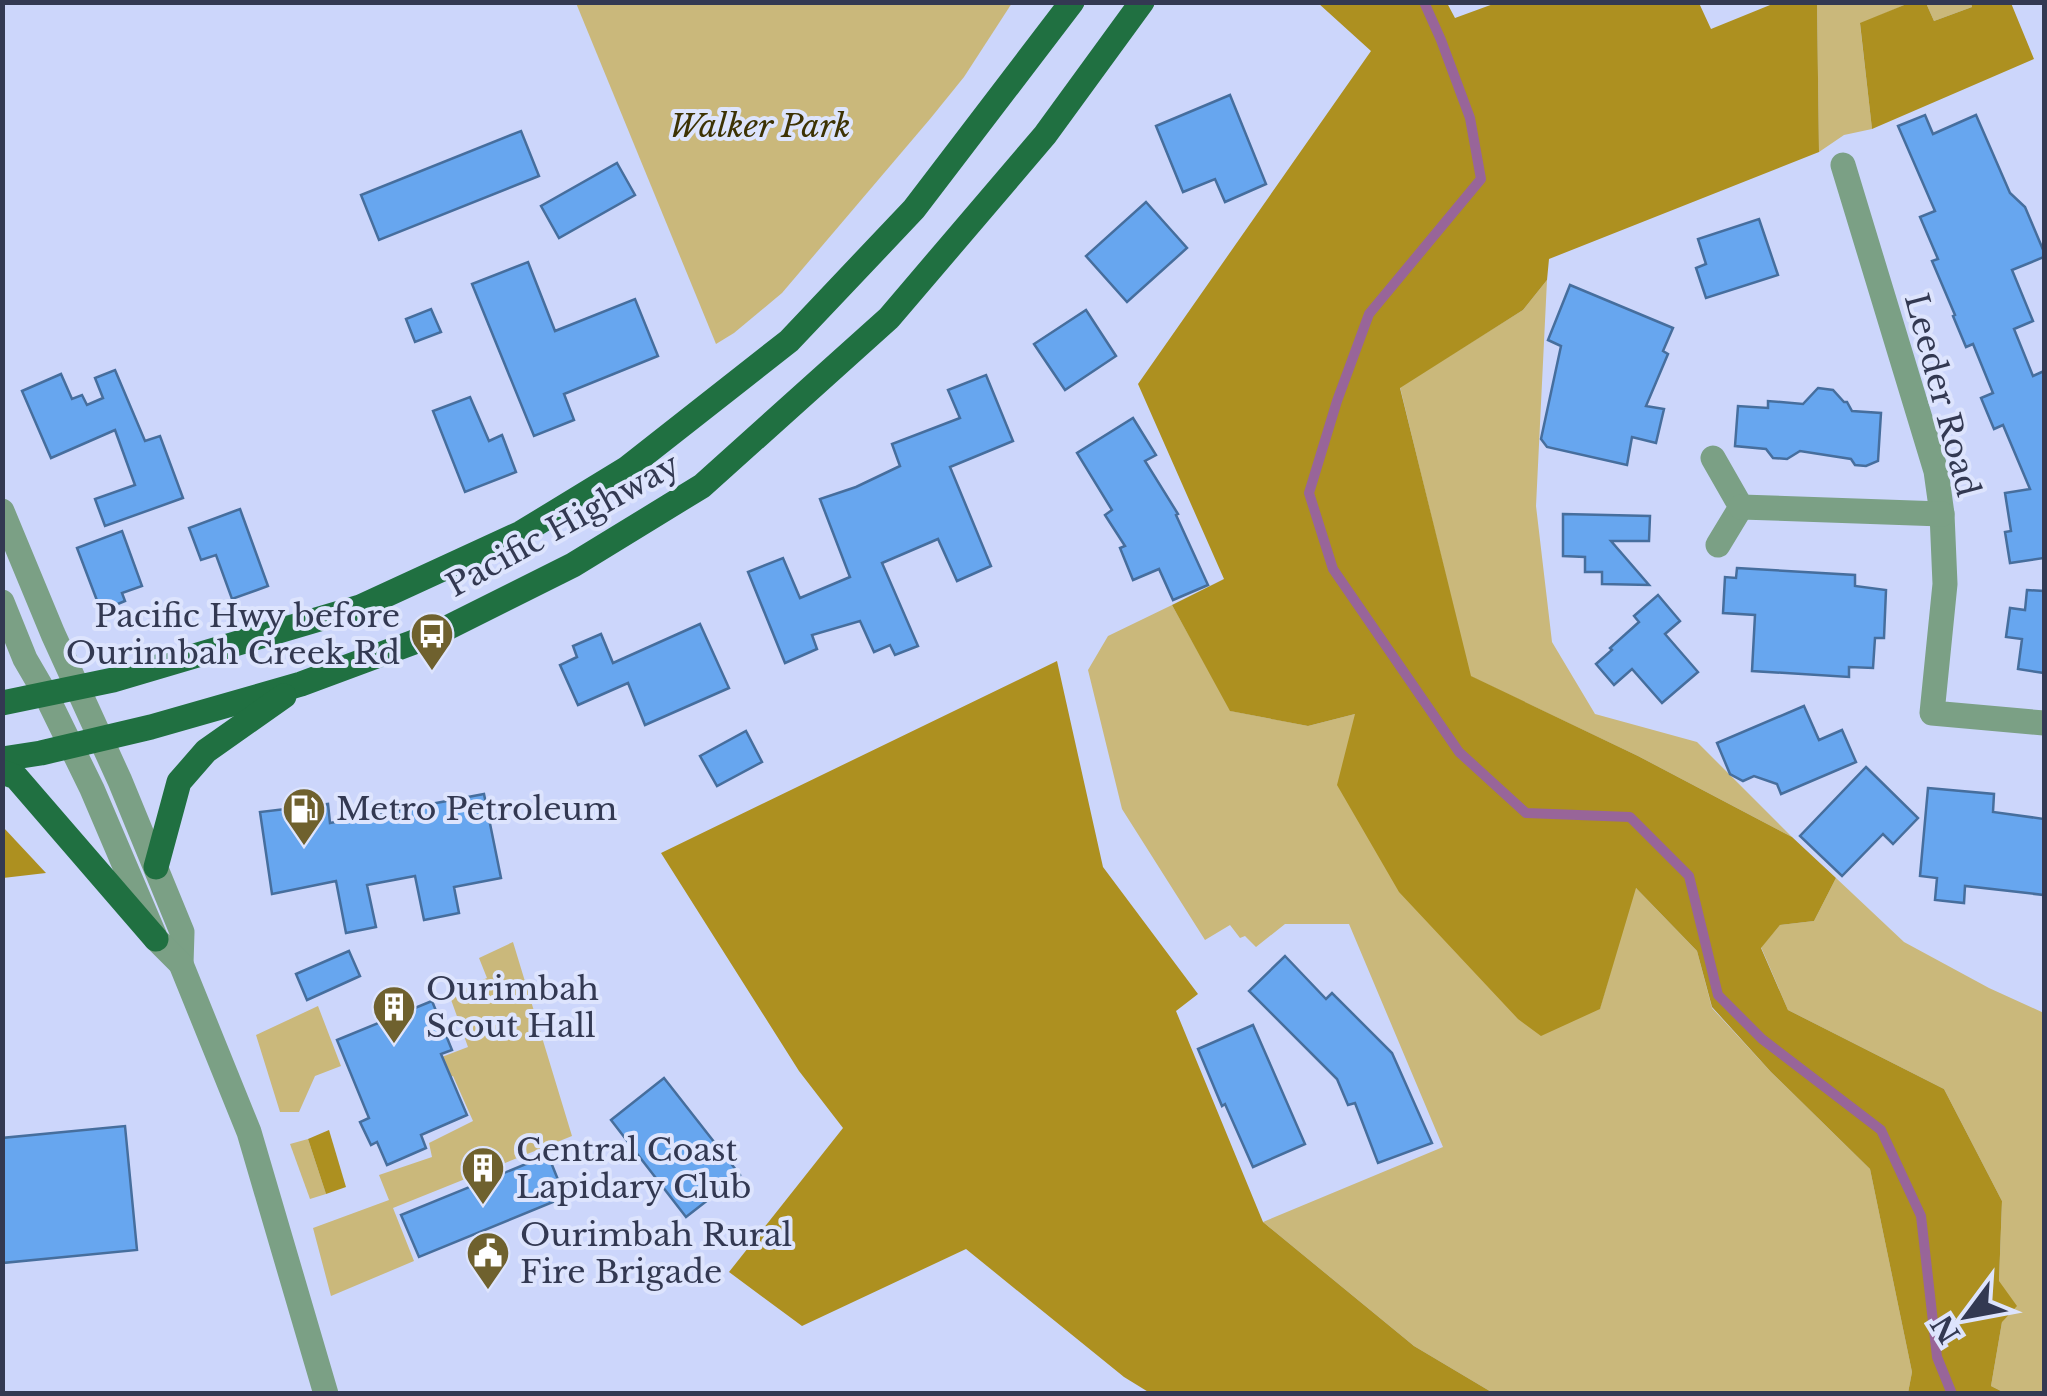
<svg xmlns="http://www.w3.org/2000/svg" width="2047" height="1396" viewBox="0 0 2047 1396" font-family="'Libre Baskerville',serif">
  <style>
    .green { fill: #cab87b }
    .forest { fill: #ad9020 }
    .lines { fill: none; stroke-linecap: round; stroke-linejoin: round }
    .stream { stroke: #986599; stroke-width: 10 }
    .building { fill: #67a6ef; stroke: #466e9d; stroke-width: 2.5 }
    .street { stroke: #7ba085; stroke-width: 25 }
    .primary { stroke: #207041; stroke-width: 25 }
    .labels { text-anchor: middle; stroke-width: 8; stroke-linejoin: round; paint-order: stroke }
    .park-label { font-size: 32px; font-style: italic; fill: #3d3204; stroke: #dde4fd }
    .street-label { font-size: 32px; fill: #333952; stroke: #dde4fd }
    .poi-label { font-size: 32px; fill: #333952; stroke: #dde4fd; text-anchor: start }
  </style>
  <rect width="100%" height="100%" fill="#ccd6fb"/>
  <g class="green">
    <polygon points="576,3 1012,3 964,77 930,119 782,293 734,333 716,344"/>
    <polygon points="1817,3 1909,3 1860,24 1872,129 1844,135 1819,152"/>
    <polygon points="1926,3 1971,3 1972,7 1934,21"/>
    <polygon points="1547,280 1536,506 1552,642 1595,714 1697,742 1792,837 1638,756 1470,676 1400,387 1523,310"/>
    <polygon points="1172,605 1231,711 1308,726 1355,714 1600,1008 1635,887 1697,951 1712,1008 1771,1072 1870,1169 1912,1372 1908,1393 1493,1393 1414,1346 1263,1222 1443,1147 1349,924 1285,924 1256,947 1245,936 1240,938 1230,925 1205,940 1122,809 1088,670 1108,636"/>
    <polygon points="1836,878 1904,942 1989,988 2044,1013 2044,1393 2005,1393 1991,1386 2002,1322 1999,1281 2002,1201 1944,1089 1788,1010 1761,947 1780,925 1814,921"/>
    <polygon points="513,942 572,1136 393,1208 414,1261 331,1296 313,1228 389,1200 379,1175 432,1157 429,1143 473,1121 453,1076 393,1104 384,1079 468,1047 449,994 487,978 479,958"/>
    <polygon points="318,1006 341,1066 315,1076 299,1112 280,1112 256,1035"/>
    <polygon points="308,1139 326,1194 310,1199 290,1144"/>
  </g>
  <g class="forest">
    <polygon points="1318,3 1447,3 1455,18 1496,3 1699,3 1711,29 1775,3 1817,3 1819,152 1549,259 1547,280 1523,310 1400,388 1471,676 1638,756 1792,837 1836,878 1814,921 1780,925 1761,948 1788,1010 1944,1089 2002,1201 1999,1281 2017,1306 2002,1322 1991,1386 2005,1393 1908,1393 1912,1372 1870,1169 1771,1072 1712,1007 1697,951 1636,888 1600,1009 1541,1036 1518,1019 1399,892 1337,785 1355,714 1308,726 1230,711 1172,605 1224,579 1138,384 1371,51"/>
    <polygon points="1909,3 1926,3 1934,21 1972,7 1971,3 2011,3 2034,59 1872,129 1860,23"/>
    <polygon points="1057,661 1103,867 1198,994 1176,1011 1263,1222 1414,1346 1493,1393 1150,1393 1124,1377 966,1249 802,1326 729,1272 843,1128 799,1071 661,853"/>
    <polygon points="2,827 3,827 46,873 3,878"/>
    <polygon points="329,1130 346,1187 326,1194 308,1139"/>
  </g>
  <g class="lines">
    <polyline class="stream" points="1424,2 1441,40 1470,118 1481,179 1369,314 1337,401 1309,493 1333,569 1459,752 1526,813 1630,817 1689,876 1718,995 1762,1039 1881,1130 1921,1216 1937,1357 1952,1394"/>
  </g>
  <g class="building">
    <polygon points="1230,95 1266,184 1225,202 1215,179 1183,192 1156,126"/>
    <polygon points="1925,115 1933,134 1976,115 2010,193 2025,207 2044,252 2044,257 2012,270 2033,321 2014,329 2033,376 2044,371 2044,558 2010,563 2005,532 2011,531 2005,493 2030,489 2003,425 1994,429 1981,398 1993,393 1973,344 1966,347 1953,316 1955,315 1932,261 1938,259 1920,217 1935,211 1898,126"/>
    <polygon points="521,131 539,176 379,240 361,195"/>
    <polygon points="617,163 635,195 559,238 541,206"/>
    <polygon points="1146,202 1187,248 1127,302 1086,256"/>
    <polygon points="1759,219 1778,275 1706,298 1696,268 1706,264 1698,239"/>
    <polygon points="528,262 555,331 635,299 658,356 564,394 574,420 534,436 472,284"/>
    <polygon points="1570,285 1673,328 1663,351 1668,354 1646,406 1664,409 1656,443 1632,437 1627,465 1547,447 1541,439 1561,346 1548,340"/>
    <polygon points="431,309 441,332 415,342 406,319"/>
    <polygon points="1086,310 1116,356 1065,390 1034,344"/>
    <polygon points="115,370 145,441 160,436 183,498 105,526 95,499 135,485 115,430 51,458 22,391 61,374 72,399 82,395 87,405 103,398 95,378"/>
    <polygon points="986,375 1013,441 950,467 991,566 957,581 938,539 882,563 918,646 895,655 890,645 874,652 860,621 812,635 817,649 785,663 748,572 783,558 800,598 850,577 820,499 856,487 900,466 892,444 960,418 948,390"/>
    <polygon points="1818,388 1833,390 1844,402 1847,402 1852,411 1881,413 1878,461 1866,466 1855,465 1851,459 1800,451 1787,459 1773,458 1766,449 1735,446 1738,406 1768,408 1768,401 1803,404"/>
    <polygon points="470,397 489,441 502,435 516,472 465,492 433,411"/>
    <polygon points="1133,418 1156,455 1145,461 1178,514 1176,515 1208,585 1173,600 1159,569 1133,580 1120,548 1125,546 1105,515 1112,510 1077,453"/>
    <polygon points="240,509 268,586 232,599 216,555 201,560 189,528"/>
    <polygon points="1563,514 1650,516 1649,541 1611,541 1649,585 1602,584 1602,572 1585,572 1585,557 1563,556"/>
    <polygon points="122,531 142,586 122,593 125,601 101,611 77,548"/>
    <polygon points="1737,568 1855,575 1855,586 1886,590 1884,638 1875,638 1873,668 1849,667 1849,677 1752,671 1755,615 1723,613 1725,577 1736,578"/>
    <polygon points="2027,590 2044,591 2044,673 2018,669 2022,639 2006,637 2010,608 2025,610"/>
    <polygon points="1658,595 1680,621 1665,634 1698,672 1662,703 1632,669 1614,685 1596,664 1612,650 1610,648 1639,622 1634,616"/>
    <polygon points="700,624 729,688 645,725 628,683 578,705 560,665 577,657 573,646 601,634 613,663"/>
    <polygon points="1804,706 1819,740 1842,730 1856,762 1781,794 1777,784 1754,776 1743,781 1730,774 1717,743"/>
    <polygon points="746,731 762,762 717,786 700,756"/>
    <polygon points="1866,767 1918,818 1893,844 1883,834 1842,876 1800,836"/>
    <polygon points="1928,788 1994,794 1993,812 2044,819 2044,895 1965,886 1964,903 1935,900 1937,878 1920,876"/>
    <polygon points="484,794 501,878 454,887 459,913 424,920 415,876 367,885 376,927 346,933 336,881 272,894 260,812 328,804 330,823"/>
    <polygon points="349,951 360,976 307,1000 296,974"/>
    <polygon points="1285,956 1326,999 1332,993 1392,1053 1432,1143 1378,1163 1355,1103 1348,1105 1337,1079 1249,991"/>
    <polygon points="432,1001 452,1050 441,1054 467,1115 421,1135 426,1148 387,1165 377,1142 371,1145 360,1122 369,1118 337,1040"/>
    <polygon points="1253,1025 1305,1144 1253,1167 1225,1104 1222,1106 1198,1049"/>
    <polygon points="664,1078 740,1175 686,1217 611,1120"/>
    <polygon points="125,1126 137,1250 2,1263 2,1138"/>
    <polygon points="548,1155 565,1197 419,1257 401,1215"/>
  </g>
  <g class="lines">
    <g class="street">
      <polyline points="1843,165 1936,471 1942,514 1945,584 1932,713 2044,723"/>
      <polyline points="1713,458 1741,507 1718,545"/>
      <polyline points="1741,507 1942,514"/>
      <polyline points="2,511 53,634 120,781 182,932 181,964"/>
      <polyline points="2,602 25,659 46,695 92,789 156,939 181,964 249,1132 326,1394"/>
    </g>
    <g class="primary">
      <polyline points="2,703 113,680 360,607 521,533 626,469 789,341 914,209 1072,2"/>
      <polyline points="2,759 41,753 151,727 301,684 433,635 573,565 702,486 889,318 1045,135 1142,2"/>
      <polyline points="2,772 16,777 156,939"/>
      <polyline points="156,867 179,782 206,751 284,696"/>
    </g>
  </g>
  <defs>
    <g id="bus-pin" transform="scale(2.25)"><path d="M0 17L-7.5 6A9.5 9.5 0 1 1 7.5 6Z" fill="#6f612e" stroke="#dde4fd"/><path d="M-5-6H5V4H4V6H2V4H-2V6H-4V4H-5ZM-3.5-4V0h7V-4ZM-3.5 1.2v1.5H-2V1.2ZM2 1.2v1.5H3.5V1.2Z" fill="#fff"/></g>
    <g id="fuel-pin" transform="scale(2.25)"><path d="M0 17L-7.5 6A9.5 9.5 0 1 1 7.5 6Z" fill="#6f612e" stroke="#dde4fd"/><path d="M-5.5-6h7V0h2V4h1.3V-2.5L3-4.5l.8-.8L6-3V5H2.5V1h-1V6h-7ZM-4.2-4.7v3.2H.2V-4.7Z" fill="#fff"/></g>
    <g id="building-pin" transform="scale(2.25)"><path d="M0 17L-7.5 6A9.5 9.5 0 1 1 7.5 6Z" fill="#6f612e" stroke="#dde4fd"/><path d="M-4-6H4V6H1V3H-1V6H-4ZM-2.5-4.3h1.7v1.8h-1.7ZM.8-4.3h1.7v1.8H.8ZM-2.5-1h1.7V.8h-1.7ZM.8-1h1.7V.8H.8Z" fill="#fff"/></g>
    <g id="civic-pin" transform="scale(2.25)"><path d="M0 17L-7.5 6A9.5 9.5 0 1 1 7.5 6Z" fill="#6f612e" stroke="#dde4fd"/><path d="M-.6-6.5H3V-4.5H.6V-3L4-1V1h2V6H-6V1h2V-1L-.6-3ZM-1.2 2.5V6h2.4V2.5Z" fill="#fff"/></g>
  </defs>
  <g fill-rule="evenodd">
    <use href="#bus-pin" x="432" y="634"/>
    <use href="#fuel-pin" x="304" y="809"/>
    <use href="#building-pin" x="394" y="1007"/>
    <use href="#building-pin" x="483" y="1168"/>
    <use href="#civic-pin" x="488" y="1253"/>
  </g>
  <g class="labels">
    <g class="park-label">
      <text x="760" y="137">Walker Park</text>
    </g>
    <g class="street-label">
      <text transform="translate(1942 395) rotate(75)" y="11">Leeder Road</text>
      <text transform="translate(563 525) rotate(-29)" y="11">Pacific Highway</text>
    </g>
    <g class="poi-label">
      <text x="400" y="627" text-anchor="end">Pacific Hwy before<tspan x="400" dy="37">Ourimbah Creek Rd</tspan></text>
      <text x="336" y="820">Metro Petroleum</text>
      <text x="426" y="1000">Ourimbah<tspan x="426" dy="37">Scout Hall</tspan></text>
      <text x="516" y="1161">Central Coast<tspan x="516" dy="37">Lapidary Club</tspan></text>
      <text x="520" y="1246">Ourimbah Rural<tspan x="520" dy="37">Fire Brigade</tspan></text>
    </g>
  </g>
  <rect width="2047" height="1396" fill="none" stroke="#333952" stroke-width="10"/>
  <g transform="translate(1967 1316) rotate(238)" stroke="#dde4fd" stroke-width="8" paint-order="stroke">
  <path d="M0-8L18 38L0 25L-18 38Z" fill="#333952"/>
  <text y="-15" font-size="28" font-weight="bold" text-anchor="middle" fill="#333952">N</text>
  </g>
</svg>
